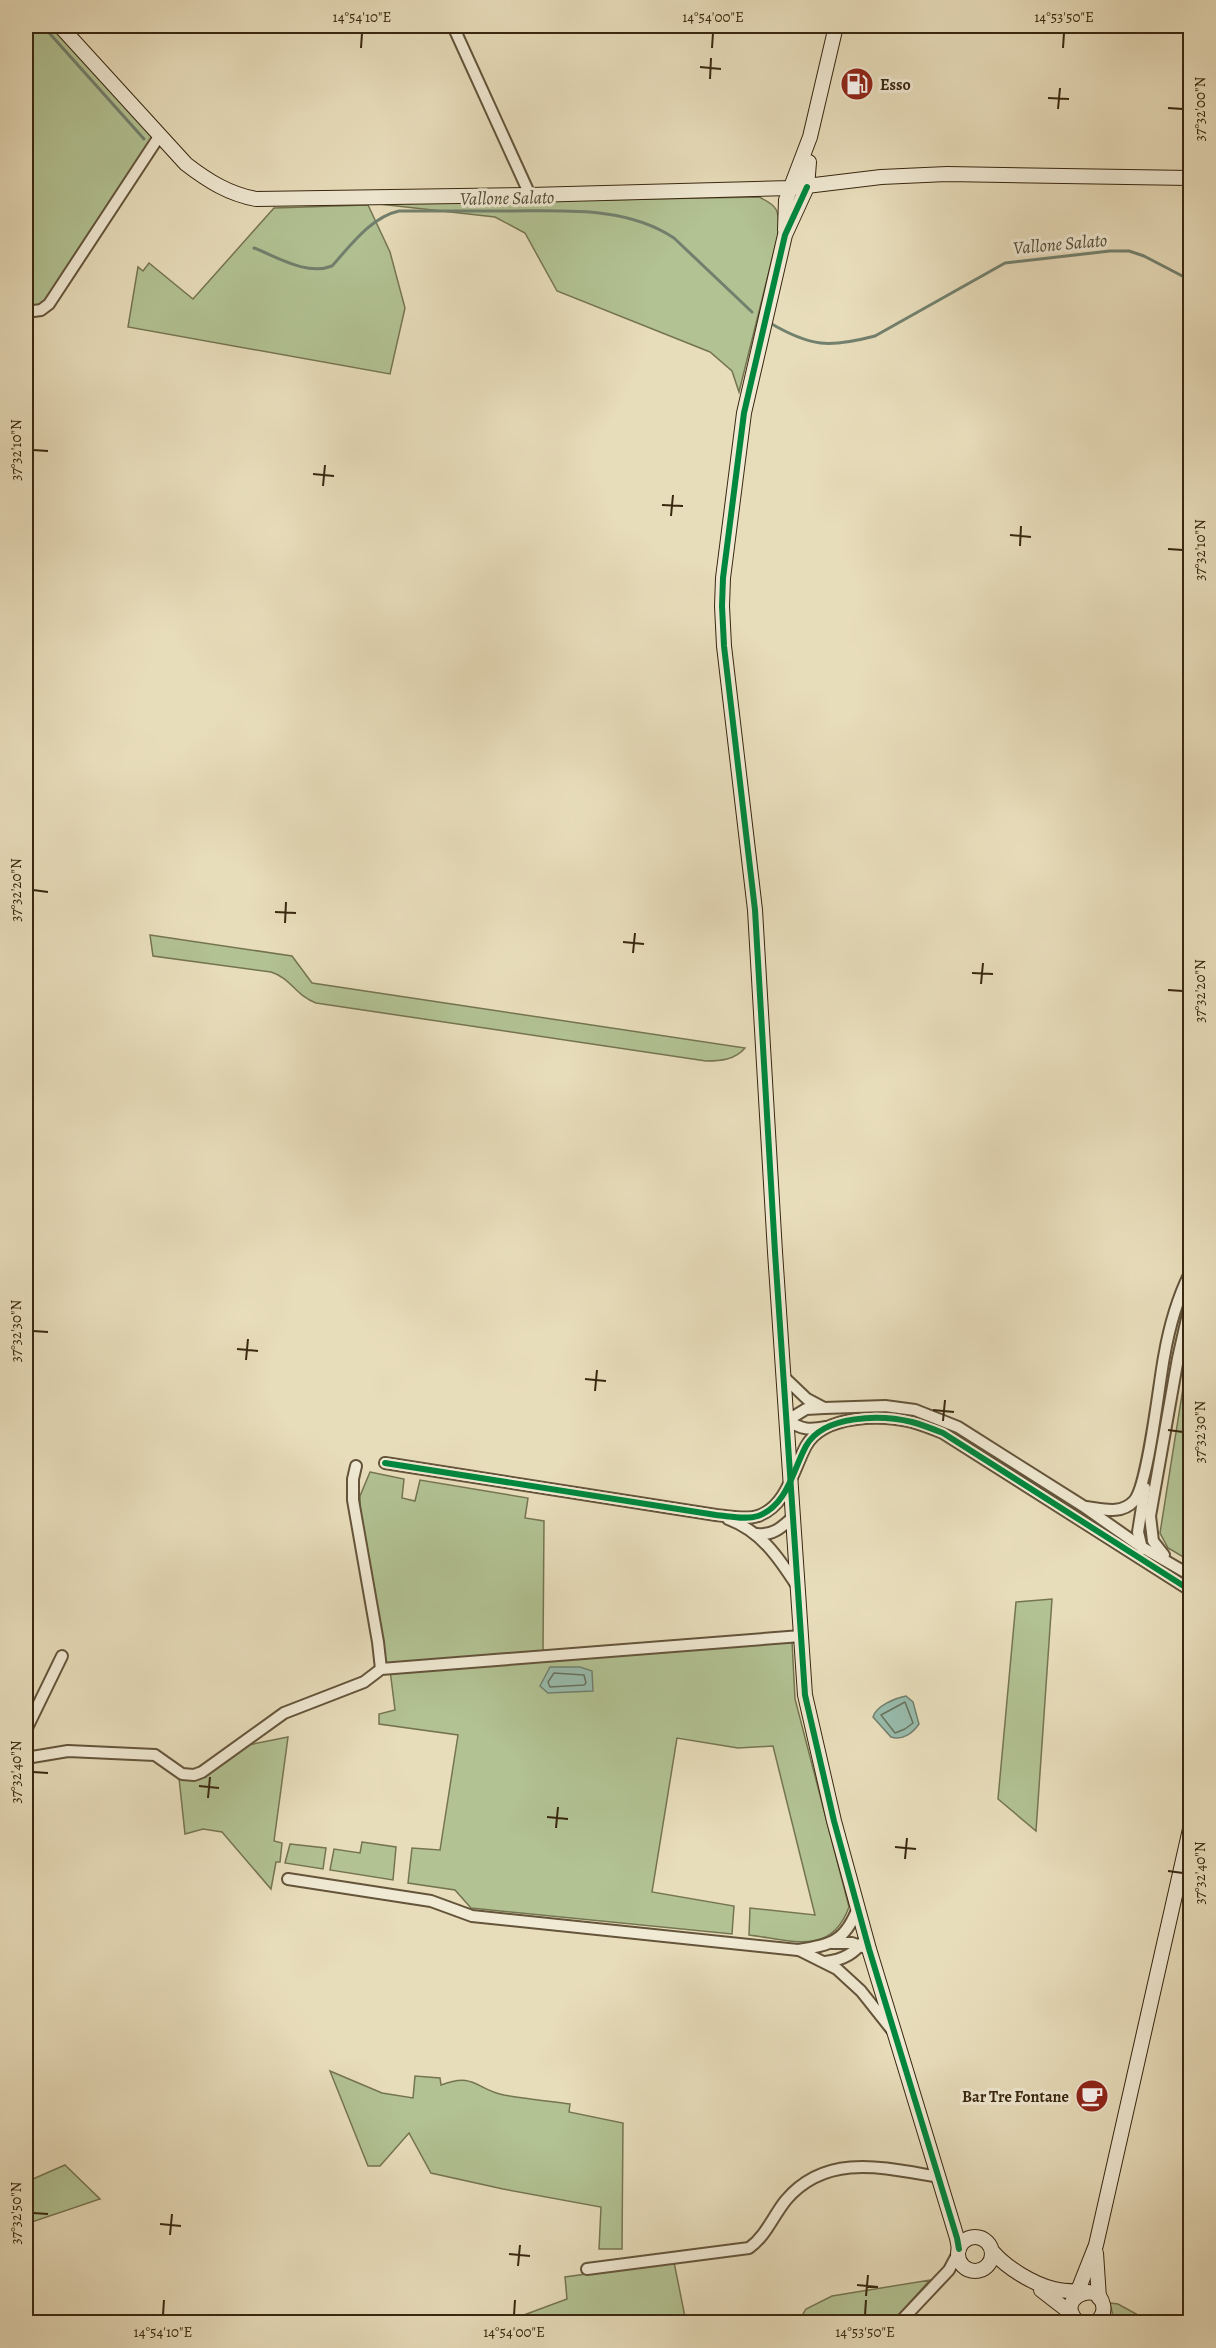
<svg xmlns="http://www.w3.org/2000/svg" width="1216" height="2348" viewBox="0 0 1216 2348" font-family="Alegreya,serif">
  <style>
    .green { fill: #b2c293; stroke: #757451; stroke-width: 1.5 }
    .water { fill: #98bcad; stroke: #72806e; stroke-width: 1.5 }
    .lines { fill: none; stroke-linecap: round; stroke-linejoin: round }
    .shore { stroke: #68725e; stroke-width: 1.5 }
    .stream { stroke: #72806e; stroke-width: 3 }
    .street-casing { stroke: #64543a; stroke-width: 14 }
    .secondary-casing { stroke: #38270f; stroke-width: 16 }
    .street { stroke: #f0e9d3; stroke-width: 10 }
    .secondary { stroke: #f0e9d3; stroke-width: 14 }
    .cycleway-casing { stroke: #f0e9d3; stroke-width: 10 }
    .cycleway { stroke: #00873e; stroke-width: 6 }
    .ticks { fill: none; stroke: #38270f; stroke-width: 2 }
    .labels { text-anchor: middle; stroke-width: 6; stroke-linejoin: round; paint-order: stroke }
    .poi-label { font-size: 16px; font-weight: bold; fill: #38270f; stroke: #f0e9d3; text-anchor: start }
    .water-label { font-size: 18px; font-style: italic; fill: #504c36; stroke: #f0e9d3 }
    .neatline { fill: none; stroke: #38270f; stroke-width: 2 }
    .ticks-label { font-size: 15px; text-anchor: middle; fill: #38270f }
  </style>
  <rect width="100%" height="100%" fill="#e8ddbb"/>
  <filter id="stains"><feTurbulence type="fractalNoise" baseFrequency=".00333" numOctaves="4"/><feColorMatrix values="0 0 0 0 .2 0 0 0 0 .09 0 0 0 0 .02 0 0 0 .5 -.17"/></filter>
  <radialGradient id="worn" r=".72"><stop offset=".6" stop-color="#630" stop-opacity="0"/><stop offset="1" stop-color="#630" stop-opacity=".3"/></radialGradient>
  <g class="green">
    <polygon points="26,26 52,26 154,138 47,301 40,306 26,309"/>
    <path d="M759,197c19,9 20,13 20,34l-40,161 -7,-21 -22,-19 -153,-61 -32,-58 -30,-16 -116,-13z"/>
    <polygon points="368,205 390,252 405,308 390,374 128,327 138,267 143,271 149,263 193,299 274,208"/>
    <path d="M150,935l142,21 20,27 433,65c-10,12 -25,13 -39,13l-390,-58c-20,-7 -25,-25 -45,-31l-118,-16z"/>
    <polygon points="1190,1344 1190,1561 1168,1548 1160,1533"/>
    <polygon points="370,1472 404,1479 402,1498 415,1501 420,1480 528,1498 525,1518 544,1521 543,1651 386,1663 360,1514 360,1496"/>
    <polygon points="1052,1599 1036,1831 998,1799 1016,1602"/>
    <path d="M792,1641l3,58 54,208c-18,50 -58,33 -100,28l1,-27 65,7 -42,-169 -35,2 -61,-10 -25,154 82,14 -2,28 -261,-26 -16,-18 -47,-7 4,-35 28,2 18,-115 -79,-11v-10l16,-4 -5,-40z"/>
    <polygon points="288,1737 274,1841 282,1843 280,1862 276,1862 271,1889 222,1832 203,1829 185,1834 179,1778 243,1746"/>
    <polygon points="362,1842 396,1847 393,1880 330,1870 334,1849 360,1853"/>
    <polygon points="290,1844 326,1848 323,1869 285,1863"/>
    <path d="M330,2071l52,22 31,5 2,-22 25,2 1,7c34,-13 34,4 63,10 22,4 44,6 66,9l-1,8 54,11 -1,126h-23l2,-42 -98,-18 -72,-16 -22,-40 -29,33h-12z"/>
    <polygon points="65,2165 100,2199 26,2224 26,2182"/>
    <polygon points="674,2262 686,2322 505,2322 567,2299 565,2277"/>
    <polygon points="930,2280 892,2322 798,2322 806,2309 832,2296"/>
    <polygon points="1110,2303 1118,2304 1147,2320 1190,2322 1120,2322 1113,2316"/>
  </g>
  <g class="water">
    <polygon points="550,1667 580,1667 592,1671 593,1691 548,1693 540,1686"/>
    <path d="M906,1696l7,6 6,22c-6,9 -17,17 -28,13l-18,-20c3,-11 22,-19 33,-21z"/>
  </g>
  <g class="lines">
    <g class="shore">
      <polygon points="554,1673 584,1675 586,1683 584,1685 550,1687 548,1682"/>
      <polygon points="905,1702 913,1723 905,1729 895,1733 881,1715"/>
    </g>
    <g class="stream">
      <polyline points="43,26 144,139"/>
      <path d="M254,248c23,9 53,28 78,18 18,-20 39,-49 67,-55 36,0 73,0 110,0 55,0 118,-5 165,27l78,74"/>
      <path d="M770,323c41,24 59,25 105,13l130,-73 105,-12h19l15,5 46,24"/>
    </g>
    <g class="street-casing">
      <g id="street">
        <polyline points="453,26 530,195"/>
        <polyline points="26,312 41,310 49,304 160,135"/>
        <polyline points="785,1378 807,1399 824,1408 885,1406 915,1410 958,1427 1083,1506 1140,1546 1190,1575"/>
        <path d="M824,1408l-18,1 -18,11c13,10 22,10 38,7"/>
        <path d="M385,1463l331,52c13,1 30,5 42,1 29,-10 35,-46 48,-70 18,-32 76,-31 106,-24 11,3 21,7 31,11l247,157"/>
        <polyline points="356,1466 353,1479 353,1500 378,1642 381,1669"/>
        <path d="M1086,1507c17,2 35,8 48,-6 14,-15 25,-118 30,-144 5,-29 13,-58 26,-84"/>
        <path d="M728,1519c33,12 51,39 69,67"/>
        <path d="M757,1534c16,2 25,-7 36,-17"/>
        <polyline points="1142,1549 1138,1532 1145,1488"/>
        <polyline points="1164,1555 1153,1541 1150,1516 1178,1358 1190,1305"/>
        <polyline points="26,1730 62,1656"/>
        <polyline points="26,1758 68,1751 155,1755 182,1774 194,1775 202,1772 284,1713 364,1682 381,1669 801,1636"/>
        <path d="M288,1879l143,22 41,15 326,34c34,-5 47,-9 60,-42"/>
        <polyline points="832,1943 852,1943 866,1948"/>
        <polyline points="799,1950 837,1969 861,1991 892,2030"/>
        <path d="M825,1962c19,-2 30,-9 41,-24"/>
        <path d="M587,2269l162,-21c17,-12 24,-32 37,-48 41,-48 99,-32 153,-23"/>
        <polyline points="900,2322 949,2270 958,2253"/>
      </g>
    </g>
    <g class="secondary-casing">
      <g id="secondary">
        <path d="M60,26l126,138c22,17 43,30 70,35l274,-4 260,-7 91,-11 66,-3 243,4"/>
        <polyline points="809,162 807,187 785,235 744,413 723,578 722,606 724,646 755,910 775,1252 805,1695 834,1821 869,1949 957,2238 959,2249"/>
        <polyline points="785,230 786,200 810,137 836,26"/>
        <circle cx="975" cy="2254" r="17"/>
        <path d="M993,2252c14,16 40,32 61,37 11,3 23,2 34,3"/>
        <polyline points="1096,2253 1099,2298"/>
        <polyline points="1041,2290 1072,2314"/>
        <polyline points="1075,2298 1096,2245 1190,1829"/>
        <path d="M1078,2322c-25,-22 20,-44 25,-17 2,8 -2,13 -7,17"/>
      </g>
    </g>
    <use href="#street" class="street"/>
    <use href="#secondary" class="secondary"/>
    <g class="cycleway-casing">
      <g id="cycleway">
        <polyline points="807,187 785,235 744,413 723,578 722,606 724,646 755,910 775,1252 805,1695 834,1821 869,1949 957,2238 959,2249"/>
        <path d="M385,1463l331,52c13,1 30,5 42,1 29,-10 35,-46 48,-70 18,-32 76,-31 106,-24 11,3 21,7 31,11l247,157"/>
      </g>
    </g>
    <use href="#cycleway" class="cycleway"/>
  </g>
  <path class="ticks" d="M361,48l1,-15M712,48l1,-15M1063,48l1,-15M700,67l21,2M710,79l1,-21M1048,98l21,1M1168,108l15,1M1058,109l2,-21M33,450l15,1M313,474l21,2M323,486l2,-21M662,505l21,1M671,516l2,-21M1010,535l21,2M1020,546l1,-20M1168,549l15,1M33,890l15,2M275,912l21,1M285,923l1,-21M623,942l21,2M633,953l2,-20M972,973l21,1M981,984l2,-21M1168,990l15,1M33,1331l15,1M237,1349l21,2M246,1360l2,-21M585,1379l21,2M595,1391l2,-21M933,1410l21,2M943,1421l2,-21M1168,1430l15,2M33,1772l15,1M199,1786l20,2M208,1798l2,-21M547,1817l21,2M556,1828l2,-21M895,1847l21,2M905,1859l2,-21M1168,1871l15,2M33,2213l15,1M160,2224l21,2M170,2235l2,-21M509,2254l21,2M518,2266l2,-21M857,2285l21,2M866,2296l2,-21M163,2315l1,-15M514,2315l1,-15M865,2315l1,-15"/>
  <defs>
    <g id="fuel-disc" transform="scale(1.725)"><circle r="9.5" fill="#8f2418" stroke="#f0e9d3"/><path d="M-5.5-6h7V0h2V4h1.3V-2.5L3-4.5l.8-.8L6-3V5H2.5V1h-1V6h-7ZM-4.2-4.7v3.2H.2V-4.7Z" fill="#fff"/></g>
    <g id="cafe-disc" transform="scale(1.725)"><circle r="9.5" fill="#8f2418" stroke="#f0e9d3"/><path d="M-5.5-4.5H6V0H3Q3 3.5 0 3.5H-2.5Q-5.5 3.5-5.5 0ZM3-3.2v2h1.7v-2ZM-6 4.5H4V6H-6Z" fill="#fff"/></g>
  </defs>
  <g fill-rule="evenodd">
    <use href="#fuel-disc" x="857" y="84"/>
    <use href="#cafe-disc" x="1092" y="2096"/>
  </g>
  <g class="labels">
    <g class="poi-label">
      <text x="880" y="90">Esso</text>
      <text x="1069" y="2102" text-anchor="end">Bar Tre Fontane</text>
    </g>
    <g class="water-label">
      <text transform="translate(507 198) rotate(-1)" y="6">Vallone Salato</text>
      <text transform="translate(1060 244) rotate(-5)" y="6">Vallone Salato</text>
    </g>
  </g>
  <rect width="1216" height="2348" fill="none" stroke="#e8ddbb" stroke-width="66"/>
  <rect x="33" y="33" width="1150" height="2282" class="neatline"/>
  <g class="ticks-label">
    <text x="362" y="22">14°54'10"E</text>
    <text x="713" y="22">14°54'00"E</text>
    <text x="1064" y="22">14°53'50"E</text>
    <text transform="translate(1200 109) rotate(-90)" y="5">37°32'00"N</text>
    <text transform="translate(16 450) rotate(-90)" y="5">37°32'10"N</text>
    <text transform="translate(1200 550) rotate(-90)" y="5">37°32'10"N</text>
    <text transform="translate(16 890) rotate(-90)" y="5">37°32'20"N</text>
    <text transform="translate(1200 991) rotate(-90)" y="5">37°32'20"N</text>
    <text transform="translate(16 1331) rotate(-90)" y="5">37°32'30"N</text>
    <text transform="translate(1200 1432) rotate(-90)" y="5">37°32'30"N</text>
    <text transform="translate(16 1772) rotate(-90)" y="5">37°32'40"N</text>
    <text transform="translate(1200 1873) rotate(-90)" y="5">37°32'40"N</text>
    <text transform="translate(16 2213) rotate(-90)" y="5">37°32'50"N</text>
    <text x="163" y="2337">14°54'10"E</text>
    <text x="514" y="2337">14°54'00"E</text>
    <text x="865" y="2337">14°53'50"E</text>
  </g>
  <rect width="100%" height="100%" filter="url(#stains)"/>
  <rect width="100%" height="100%" fill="url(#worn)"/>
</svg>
